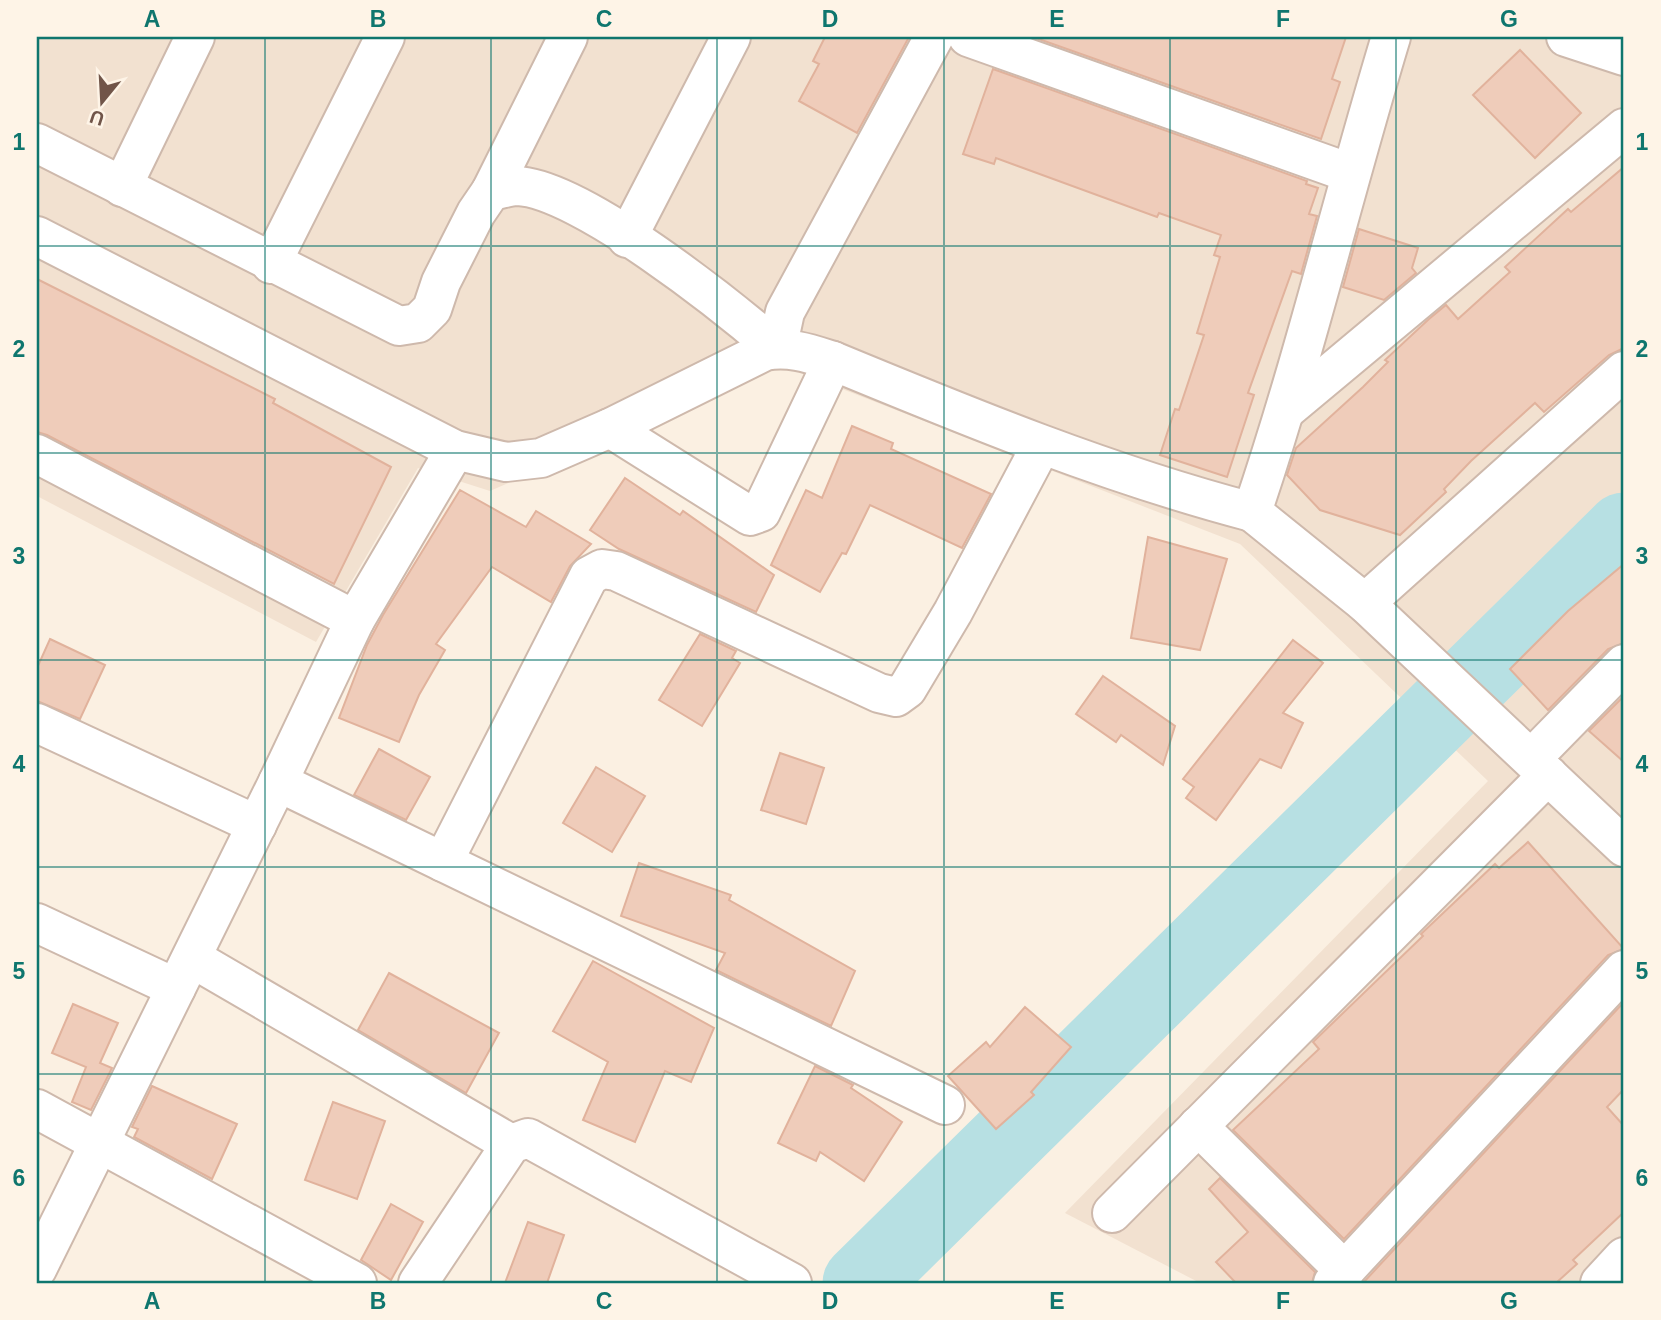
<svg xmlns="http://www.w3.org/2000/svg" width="1661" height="1320" viewBox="0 0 1661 1320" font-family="Arial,sans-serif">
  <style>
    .residential { fill: #f2e1d0 }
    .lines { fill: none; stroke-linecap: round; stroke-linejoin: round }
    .river { stroke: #b7e0e3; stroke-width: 77 }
    .building { fill: #efccba; stroke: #e1b29c; stroke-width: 2 }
    .minor-casing { stroke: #ceb9ac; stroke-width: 42 }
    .minor { stroke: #fff; stroke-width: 38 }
    .grid { fill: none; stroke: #0f766e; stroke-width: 2; stroke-opacity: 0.55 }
    .neatline { fill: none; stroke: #0f766e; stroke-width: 2.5 }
    .grid-label { font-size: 23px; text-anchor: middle; font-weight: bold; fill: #0f766e }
  </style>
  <rect width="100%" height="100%" fill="#fbf0e2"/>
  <polygon class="residential" points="37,37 1624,37 1624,1283 1200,1283 1065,1213 1488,781 1240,544 778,364 490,491 418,468 316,642 37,496"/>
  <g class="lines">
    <polyline class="river" points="861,1283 1624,531"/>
  </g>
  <g class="building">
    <polygon points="825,37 909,37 857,133 799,101 819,64 813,61"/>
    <polygon points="1033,37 1346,37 1332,79 1340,82 1321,139"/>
    <polygon points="1520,50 1581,113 1535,158 1473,95"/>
    <polygon points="993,69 1307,181 1306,184 1318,188 1309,214 1317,216 1301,274 1292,271 1248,393 1254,395 1227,477 1160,455 1175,409 1179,410 1204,335 1197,333 1220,257 1214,255 1221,235 1159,213 1157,217 996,158 994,164 963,154"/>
    <polygon points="1624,167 1624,348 1609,355 1544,412 1535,403 1471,461 1444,489 1446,492 1400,535 1320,510 1287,475 1296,448 1363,387 1388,362 1385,360 1429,319 1446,305 1458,319 1510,272 1505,267 1568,209 1571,212"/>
    <polygon points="1359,229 1418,248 1412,268 1416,273 1384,300 1343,287"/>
    <polygon points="37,279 275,399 273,403 391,467 334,584 47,435 37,432"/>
    <polygon points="852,426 893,443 891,449 991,494 962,548 870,505 846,554 842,553 820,592 771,565 806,490 822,498"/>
    <polygon points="625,478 680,515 683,511 774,575 756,612 619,549 590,530"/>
    <polygon points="460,490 526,527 536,511 591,544 570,566 551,602 492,567 436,644 445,650 419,695 399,742 339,718 367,645 383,615"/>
    <polygon points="1148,537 1227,559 1200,650 1131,638"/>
    <polygon points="1624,564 1624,643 1608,649 1548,710 1510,669 1568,611"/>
    <polygon points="700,634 736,651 732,658 740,663 702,726 659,700"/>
    <polygon points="50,639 105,665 80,719 37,701 37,668"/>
    <polygon points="1293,640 1323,663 1283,713 1303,723 1281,768 1260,759 1216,820 1186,798 1194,787 1183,779"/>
    <polygon points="1103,676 1175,726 1163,765 1121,735 1116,742 1076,714"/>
    <polygon points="1624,696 1624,762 1589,731"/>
    <polygon points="379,749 430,777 406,820 354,795"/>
    <polygon points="780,753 824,768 806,824 761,810"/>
    <polygon points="596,767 645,796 612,852 563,823"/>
    <polygon points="1528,842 1624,949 1608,955 1344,1239 1233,1130 1319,1049 1313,1042 1423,936 1421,934 1495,864 1499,868"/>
    <polygon points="639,863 731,895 729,900 855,971 831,1026 716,970 725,953 621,916"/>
    <polygon points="593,961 714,1028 691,1082 665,1071 635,1142 583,1120 608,1062 553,1031"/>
    <polygon points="389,973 499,1033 466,1093 358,1030"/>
    <polygon points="1624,1002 1624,1089 1607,1107 1624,1126 1624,1212 1573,1260 1577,1264 1556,1283 1363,1283"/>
    <polygon points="73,1004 118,1023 100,1063 112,1068 91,1110 72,1102 86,1067 52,1053"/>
    <polygon points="1025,1007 1071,1047 1031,1092 1034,1095 996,1129 948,1076 986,1042 990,1047"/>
    <polygon points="815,1066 853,1085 851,1088 902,1122 864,1181 820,1152 816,1161 778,1143"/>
    <polygon points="152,1086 237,1124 212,1179 134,1137 138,1129 132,1127"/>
    <polygon points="333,1102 385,1121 357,1199 305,1180"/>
    <polygon points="1220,1178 1315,1272 1312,1283 1236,1283 1216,1262 1248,1232 1209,1189"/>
    <polygon points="391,1204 423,1222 391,1280 361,1260"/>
    <polygon points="528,1222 564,1235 547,1283 505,1283"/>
  </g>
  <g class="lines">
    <g class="minor-casing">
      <g id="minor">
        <polyline points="968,37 1350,173"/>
        <path d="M1391,37c-48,158 -86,319 -139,475l113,91 259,244"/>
        <polyline points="1566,37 1624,56"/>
        <path d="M37,143l362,183 19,-3 14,-14 9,-27 35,-69 15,-22c8,-1 18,-5 26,-5 63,2 210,120 260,163"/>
        <polyline points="122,187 195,37"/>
        <polyline points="491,191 568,37"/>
        <path d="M37,236l418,214 51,12 35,-4 69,-30 155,-77c24,-5 46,3 68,10 138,57 274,113 419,151"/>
        <polyline points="627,238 731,37"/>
        <polyline points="271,264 385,37"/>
        <polyline points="777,349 785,312 934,37"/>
        <polyline points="1286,410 1624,128"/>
        <polyline points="610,428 750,516 761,512 833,361"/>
        <polyline points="37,454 355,620 455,450"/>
        <polyline points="1365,603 1624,371"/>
        <polyline points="37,723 257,825"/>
        <polyline points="1532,758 1624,664"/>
        <polyline points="278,782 355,620"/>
        <polyline points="443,862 589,576 602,569 616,571 879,693 896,697 907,689 953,612 1041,446"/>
        <polyline points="37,923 176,988"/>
        <polyline points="192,958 511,1144"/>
        <polyline points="37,1109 357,1283"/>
        <polyline points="1198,1126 1345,1271"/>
        <polyline points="1112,1213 1548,775"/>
        <polyline points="37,1269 278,782 945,1105"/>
        <polyline points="418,1283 511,1144 528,1138 792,1283"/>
        <polyline points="1333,1283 1624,970"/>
        <polyline points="1600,1283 1624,1257"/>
      </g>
    </g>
    <use href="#minor" class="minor"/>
  </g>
  <path class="grid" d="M265,37v1246M491,37v1246M717,37v1246M944,37v1246M1170,37v1246M1396,37v1246M37,246h1587M37,453h1587M37,660h1587M37,867h1587M37,1074h1587"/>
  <rect width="1661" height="1320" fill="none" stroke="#fef4e7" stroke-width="77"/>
  <g transform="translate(102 102) rotate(198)" stroke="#fef4e7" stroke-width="5" paint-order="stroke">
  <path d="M0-5L12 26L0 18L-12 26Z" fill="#715549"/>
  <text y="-10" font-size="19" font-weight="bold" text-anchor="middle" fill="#715549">U</text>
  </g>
  <rect x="38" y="38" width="1584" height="1244" class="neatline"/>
  <g class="grid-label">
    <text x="152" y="27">A</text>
    <text x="378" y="27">B</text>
    <text x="604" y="27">C</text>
    <text x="830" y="27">D</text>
    <text x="1057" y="27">E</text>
    <text x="1283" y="27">F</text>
    <text x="1509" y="27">G</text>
    <text x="19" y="150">1</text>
    <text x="1642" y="150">1</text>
    <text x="19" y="357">2</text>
    <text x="1642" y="357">2</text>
    <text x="19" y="564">3</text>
    <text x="1642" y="564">3</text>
    <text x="19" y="772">4</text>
    <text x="1642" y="772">4</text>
    <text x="19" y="979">5</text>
    <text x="1642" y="979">5</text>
    <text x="19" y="1186">6</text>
    <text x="1642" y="1186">6</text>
    <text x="152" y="1309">A</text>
    <text x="378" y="1309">B</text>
    <text x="604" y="1309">C</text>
    <text x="830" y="1309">D</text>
    <text x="1057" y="1309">E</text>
    <text x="1283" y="1309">F</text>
    <text x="1509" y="1309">G</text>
  </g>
</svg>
